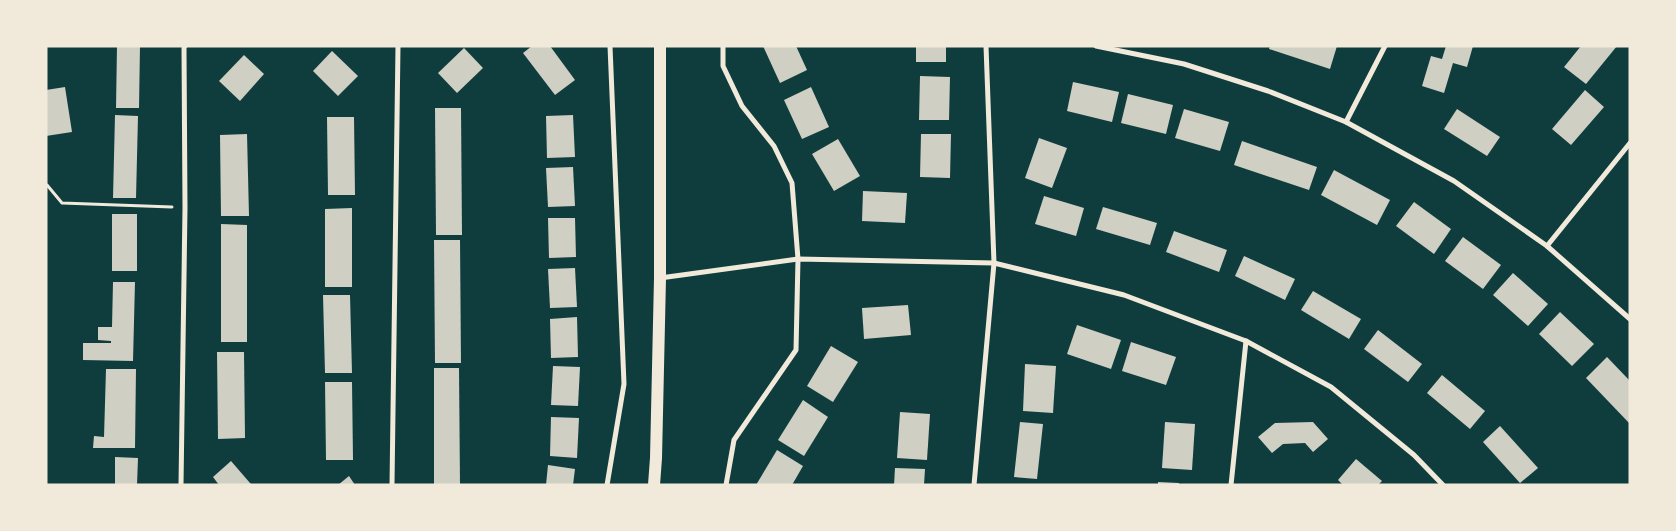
<svg xmlns="http://www.w3.org/2000/svg" width="1676" height="531" viewBox="0 0 1676 531" font-family="'Fira Sans Condensed',sans-serif">
  <style>
    .building { fill: #cfcfc3 }
    .lines { fill: none; stroke-linecap: round; stroke-linejoin: round }
    .path { stroke: #f1e9da; stroke-width: 3 }
    .minor { stroke: #f1e9da; stroke-width: 5 }
    .primary { stroke: #f1e9da; stroke-width: 12 }
  </style>
  <rect width="100%" height="100%" fill="#0f3d3e"/>
  <g class="building">
    <polygon points="117,46 140,46 139,108 116,108"/>
    <polygon points="532,46 550,46 575,80 555,95 523,53"/>
    <polygon points="763,46 796,46 807,70 780,83"/>
    <rect x="916" y="46" width="30" height="16"/>
    <polygon points="1270,46 1337,46 1330,69 1269,49"/>
    <polygon points="1446,46 1473,46 1467,67 1453,63 1444,93 1422,86 1431,56 1442,59"/>
    <polygon points="1581,46 1617,46 1586,84 1564,67"/>
    <polygon points="464,48 483,68 457,93 438,73"/>
    <polygon points="332,51 358,76 338,96 313,71"/>
    <polygon points="244,55 264,74 240,101 219,81"/>
    <polygon points="920,76 950,77 949,120 919,120"/>
    <polygon points="1073,82 1119,92 1112,122 1067,111"/>
    <polygon points="65,87 72,132 46,136 46,90"/>
    <polygon points="811,87 829,127 802,139 784,100"/>
    <polygon points="1585,90 1604,107 1571,145 1552,129"/>
    <polygon points="1128,94 1173,105 1166,134 1121,123"/>
    <polygon points="435,108 461,108 462,235 436,235"/>
    <polygon points="1184,109 1229,122 1220,151 1175,138"/>
    <polygon points="1457,109 1500,137 1487,156 1444,129"/>
    <polygon points="115,115 138,116 136,198 113,198"/>
    <polygon points="573,115 575,157 547,158 546,116"/>
    <polygon points="327,117 354,117 355,195 328,195"/>
    <polygon points="247,134 249,216 221,216 220,135"/>
    <polygon points="921,134 951,134 950,178 920,177"/>
    <polygon points="1039,138 1067,148 1052,188 1025,178"/>
    <polygon points="838,139 860,176 834,191 812,154"/>
    <polygon points="1242,141 1317,167 1309,190 1234,165"/>
    <polygon points="573,167 575,206 548,207 546,168"/>
    <polygon points="1334,170 1390,200 1377,225 1321,195"/>
    <polygon points="863,191 907,193 905,223 862,221"/>
    <polygon points="1044,196 1084,208 1076,236 1035,224"/>
    <polygon points="1414,202 1451,229 1434,254 1396,226"/>
    <polygon points="1103,207 1157,223 1150,245 1096,229"/>
    <polygon points="352,208 352,287 325,287 325,209"/>
    <rect x="112" y="214" width="25" height="57"/>
    <polygon points="548,218 575,218 576,257 549,258"/>
    <polygon points="221,224 247,225 247,342 221,342"/>
    <polygon points="1174,231 1227,250 1219,272 1166,252"/>
    <polygon points="1463,237 1501,265 1483,289 1445,261"/>
    <polygon points="434,240 460,240 461,363 435,363"/>
    <polygon points="1244,256 1295,279 1285,300 1235,276"/>
    <polygon points="575,268 577,307 550,308 548,269"/>
    <polygon points="1513,273 1548,304 1528,326 1493,295"/>
    <polygon points="113,282 135,282 133,361 83,360 83,343 111,343 111,341 98,340 98,327 112,327"/>
    <polygon points="1313,291 1361,319 1349,339 1301,310"/>
    <polygon points="323,295 350,295 352,373 325,373"/>
    <polygon points="908,305 911,335 864,339 862,308"/>
    <polygon points="1560,312 1594,344 1572,366 1539,334"/>
    <polygon points="577,317 578,357 551,358 550,319"/>
    <polygon points="1077,325 1121,340 1111,369 1067,354"/>
    <polygon points="1378,330 1422,364 1408,382 1364,349"/>
    <polygon points="1131,342 1176,357 1166,385 1122,371"/>
    <polygon points="831,346 858,362 833,402 807,386"/>
    <polygon points="217,352 244,352 245,438 218,439"/>
    <polygon points="1607,357 1630,381 1630,424 1586,378"/>
    <polygon points="1025,364 1056,366 1053,413 1023,411"/>
    <polygon points="553,366 580,367 578,406 551,405"/>
    <polygon points="434,368 459,368 460,485 434,485"/>
    <polygon points="106,369 136,369 135,448 93,448 94,436 104,437"/>
    <polygon points="1442,375 1485,411 1470,429 1427,393"/>
    <polygon points="325,382 352,382 353,460 326,460"/>
    <polygon points="803,400 828,417 804,456 778,440"/>
    <polygon points="900,412 930,414 927,460 897,458"/>
    <polygon points="551,417 579,418 577,458 550,456"/>
    <polygon points="1020,422 1043,424 1037,479 1014,477"/>
    <polygon points="1165,422 1195,424 1192,470 1162,468"/>
    <polygon points="1313,422 1328,439 1313,452 1305,443 1283,444 1272,453 1258,437 1275,423"/>
    <polygon points="1500,426 1538,468 1520,483 1483,442"/>
    <polygon points="777,450 803,466 792,485 756,485"/>
    <polygon points="115,457 138,458 137,485 115,485"/>
    <polygon points="1356,459 1382,481 1378,485 1343,485 1338,480"/>
    <polygon points="231,461 250,483 252,485 219,485 213,477"/>
    <polygon points="548,465 575,469 573,485 546,485"/>
    <polygon points="895,468 925,469 924,485 894,485"/>
    <polygon points="349,476 355,485 338,485"/>
    <polygon points="1158,482 1179,483 1179,485 1158,485"/>
  </g>
  <g class="lines">
    <polyline class="path" points="47,185 62,203 172,207"/>
    <g class="minor">
      <polyline points="723,46 723,66 742,106 774,146 792,183 798,259 796,350 734,440 726,485"/>
      <polyline points="1096,46 1184,64 1268,91 1346,122 1454,181 1547,246 1630,319"/>
      <polyline points="1346,122 1385,46"/>
      <polyline points="1547,246 1630,143"/>
      <polyline points="660,278 798,259 994,263 1124,295 1246,341 1331,387 1414,455 1443,485"/>
      <polyline points="181,485 185,208 184,48 185,46"/>
      <polyline points="392,485 398,46"/>
      <polyline points="607,485 624,384 610,46"/>
      <polyline points="974,485 994,263 986,46"/>
      <polyline points="1231,485 1246,341"/>
    </g>
    <polyline class="primary" points="654,485 656,458 660,278 660,46"/>
  </g>
  <rect width="1676" height="531" fill="none" stroke="#f1e9da" stroke-width="95"/>
</svg>
